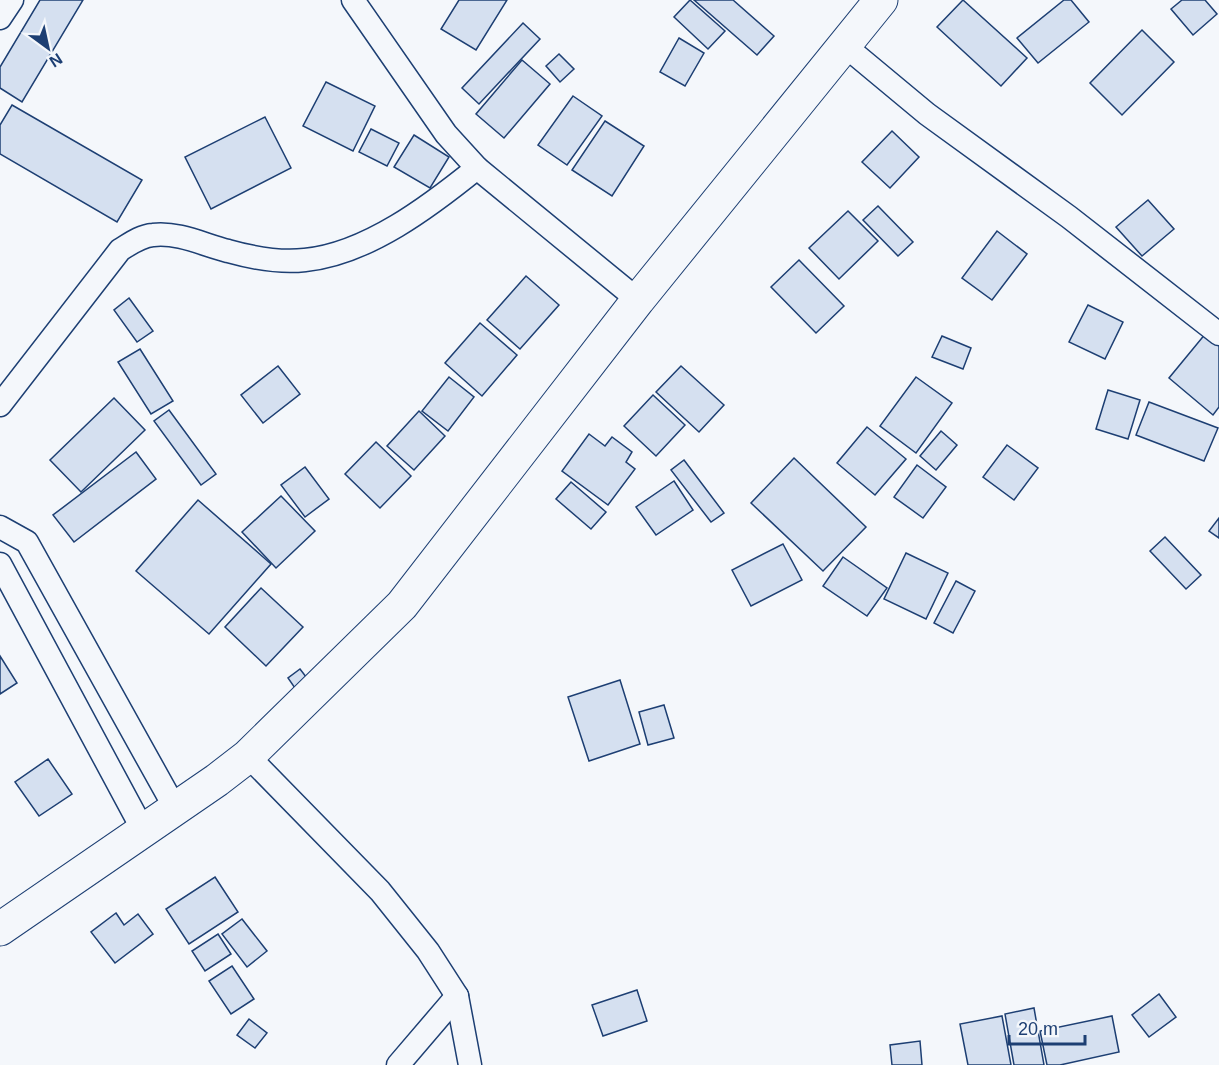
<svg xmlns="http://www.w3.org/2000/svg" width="1219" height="1065" viewBox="0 0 1219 1065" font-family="Helvetica,sans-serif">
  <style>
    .building { fill: #d5e0f0; stroke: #1d3f73; stroke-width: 1.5 }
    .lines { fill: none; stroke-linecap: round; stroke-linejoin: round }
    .minor-casing { stroke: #1d3f73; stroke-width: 25 }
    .secondary-casing { stroke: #1d3f73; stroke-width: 35 }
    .minor { stroke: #f4f7fb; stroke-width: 22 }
    .secondary { stroke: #f4f7fb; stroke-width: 33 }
  </style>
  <rect width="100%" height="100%" fill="#f4f7fb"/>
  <g class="building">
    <polygon points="40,0 83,0 22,102 0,88 0,67"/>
    <polygon points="459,0 507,0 476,50 441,29"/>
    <polygon points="690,0 725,31 708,49 674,17"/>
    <polygon points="694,0 733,0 774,36 757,55"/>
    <polygon points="963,0 1027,58 1001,86 937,27"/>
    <polygon points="1064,0 1071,0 1089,22 1038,63 1017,38"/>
    <polygon points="1182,0 1205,0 1217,14 1193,35 1171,9"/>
    <polygon points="523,23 540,39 479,104 462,88"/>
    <polygon points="1142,30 1174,62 1122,115 1090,83"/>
    <polygon points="679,38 704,53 685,86 660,72"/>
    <polygon points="559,54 574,69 560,82 546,66"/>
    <polygon points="522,60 550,84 504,138 476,114"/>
    <polygon points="326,82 375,106 353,151 303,126"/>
    <polygon points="573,96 602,116 567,165 538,145"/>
    <polygon points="12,105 142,180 117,222 0,154 0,125"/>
    <polygon points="265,117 291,168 211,209 185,157"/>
    <polygon points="605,121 644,146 612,196 572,170"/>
    <polygon points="371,129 399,143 387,166 359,152"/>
    <polygon points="892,131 919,157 890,188 862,162"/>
    <polygon points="414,135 449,157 430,188 394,167"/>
    <polygon points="1148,200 1174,229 1142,256 1116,227"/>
    <polygon points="878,206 913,242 898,256 863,220"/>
    <polygon points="848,211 878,241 839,279 809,248"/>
    <polygon points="997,231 1027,254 992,300 962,278"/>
    <polygon points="799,260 844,306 816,333 771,287"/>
    <polygon points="526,276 559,305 520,349 487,320"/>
    <polygon points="129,298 153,331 137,342 114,310"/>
    <polygon points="1088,305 1123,322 1105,359 1069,342"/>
    <polygon points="480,323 517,355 482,396 445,363"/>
    <polygon points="1206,333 1219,344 1219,407 1213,415 1169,378"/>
    <polygon points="942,336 971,348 963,369 932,357"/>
    <polygon points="140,349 173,401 151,414 118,362"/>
    <polygon points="278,366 300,394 263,423 241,395"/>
    <polygon points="681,366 724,405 699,432 656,392"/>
    <polygon points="449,377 474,397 448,431 422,411"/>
    <polygon points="916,377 952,403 916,453 880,426"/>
    <polygon points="1108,390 1140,400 1128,439 1096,429"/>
    <polygon points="653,395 685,425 656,456 624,426"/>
    <polygon points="114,398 145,430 81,492 50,460"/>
    <polygon points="1149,402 1218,428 1204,461 1136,435"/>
    <polygon points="169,410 216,474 201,485 154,421"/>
    <polygon points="419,411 445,436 414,470 387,446"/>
    <polygon points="867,427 906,459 875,495 837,463"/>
    <polygon points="941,431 957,445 936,470 920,456"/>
    <polygon points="589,434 605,446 612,437 632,452 626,462 635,469 608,505 562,471"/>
    <polygon points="376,442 411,476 380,508 345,474"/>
    <polygon points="1007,445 1038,468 1014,500 983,477"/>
    <polygon points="136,452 156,479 74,542 53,515"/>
    <polygon points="794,458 866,527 823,571 751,503"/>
    <polygon points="684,460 724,513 711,522 671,470"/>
    <polygon points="917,465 946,487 923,518 894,497"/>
    <polygon points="305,467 329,499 305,517 281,485"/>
    <polygon points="674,481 693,510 656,535 636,507"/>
    <polygon points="571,482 606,512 591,529 556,499"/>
    <polygon points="281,496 315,531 276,568 242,532"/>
    <polygon points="198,500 271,564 209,634 136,571"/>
    <polygon points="1219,518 1219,538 1209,531"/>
    <polygon points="1165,537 1201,575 1186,589 1150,551"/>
    <polygon points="783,544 802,580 751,606 732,570"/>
    <polygon points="906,553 948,573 926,619 884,599"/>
    <polygon points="843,557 887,588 867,616 823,586"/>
    <polygon points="956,581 975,591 953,633 934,623"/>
    <polygon points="261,588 303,627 266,666 225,627"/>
    <polygon points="0,656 17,683 0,694"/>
    <polygon points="300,669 310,682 297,691 288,678"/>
    <polygon points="620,680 640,744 589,761 568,697"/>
    <polygon points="664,705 674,738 648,745 639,712"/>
    <polygon points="48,759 72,794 39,816 15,782"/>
    <polygon points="215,877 238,912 189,944 166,909"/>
    <polygon points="116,913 124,925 138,914 153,934 115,963 91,932"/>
    <polygon points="242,919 267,951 247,967 222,934"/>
    <polygon points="218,934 231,954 205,971 192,951"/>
    <polygon points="232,966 254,999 231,1014 209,981"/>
    <polygon points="637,990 647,1021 603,1036 592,1005"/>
    <polygon points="1159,994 1176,1017 1149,1037 1132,1015"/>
    <polygon points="1034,1008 1044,1065 1014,1065 1005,1014"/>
    <polygon points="1002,1016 1011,1065 968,1065 960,1024"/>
    <polygon points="1112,1016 1119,1052 1060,1065 1047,1065 1040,1031"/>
    <polygon points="249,1019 267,1033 255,1048 237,1035"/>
    <polygon points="920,1041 922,1065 892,1065 890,1045"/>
  </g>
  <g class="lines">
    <g class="minor-casing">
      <g id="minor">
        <polyline points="353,0 446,134 477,168"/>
        <polyline points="0,18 12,0"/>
        <polyline points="844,45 927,114 1069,217 1219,334"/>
        <path d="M0,405l120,-155c10,-6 20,-14 33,-15 26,-3 51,10 75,16 25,7 52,12 77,9 62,-6 125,-54 172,-92l161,132"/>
        <polyline points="0,527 27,542 175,808"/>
        <polyline points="0,564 143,830"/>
        <polyline points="248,756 380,891 428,951 457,996 470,1065"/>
        <polyline points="398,1065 457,996"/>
      </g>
    </g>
    <g class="secondary-casing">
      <polyline id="secondary" points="0,929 217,780 248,756 402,605 638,300 881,0"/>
    </g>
    <use href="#minor" class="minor"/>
    <use href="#secondary" class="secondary"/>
  </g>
  <g transform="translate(48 48) rotate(147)" stroke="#f4f7fb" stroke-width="4.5" paint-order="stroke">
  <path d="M0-4.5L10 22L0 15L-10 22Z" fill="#1d3f73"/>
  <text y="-9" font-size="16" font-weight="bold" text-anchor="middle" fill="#1d3f73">N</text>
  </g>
  <path d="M1009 1035v9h76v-9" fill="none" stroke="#1d3f73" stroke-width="3"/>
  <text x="1018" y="1035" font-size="18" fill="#1d3f73" stroke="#f4f7fb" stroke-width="4.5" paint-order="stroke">20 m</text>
</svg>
